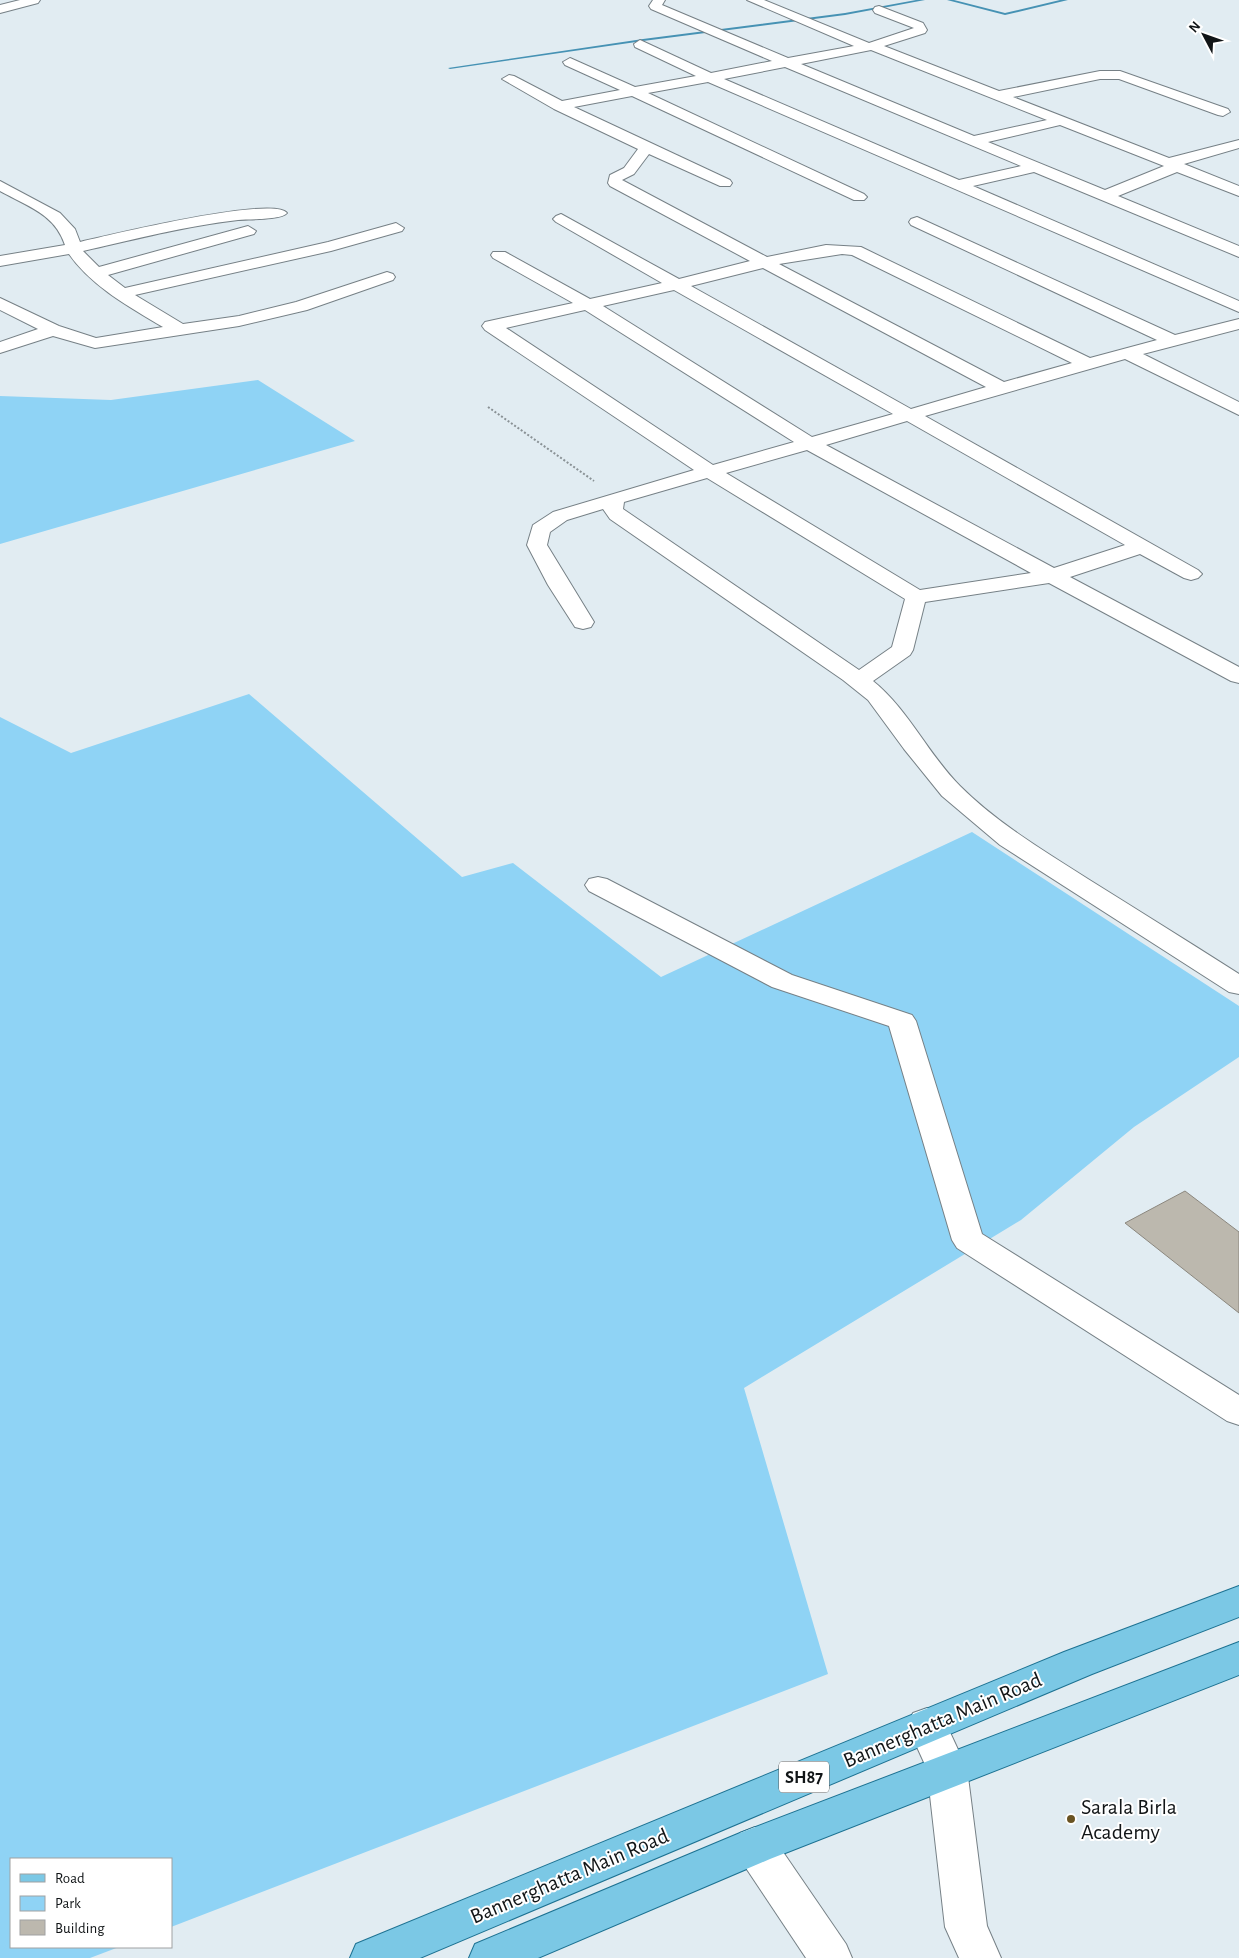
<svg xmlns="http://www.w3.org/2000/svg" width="1239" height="1958" viewBox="0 0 1239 1958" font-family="'Alegreya Sans',sans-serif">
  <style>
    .green { fill: #8fd3f5 }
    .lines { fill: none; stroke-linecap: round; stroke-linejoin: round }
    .stream { fill: #4692b4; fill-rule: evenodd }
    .building { fill: #bcb8ae; stroke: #8b877e }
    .minor-casing { stroke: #768086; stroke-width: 2 }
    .major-casing { stroke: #1d7292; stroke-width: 2 }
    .path { stroke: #899195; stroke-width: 2; stroke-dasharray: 2 2; stroke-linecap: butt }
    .minor { fill: #fff; fill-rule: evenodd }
    .major { fill: #7bc8e5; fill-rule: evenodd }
    .poi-dot { fill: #695322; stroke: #fff; stroke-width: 2 }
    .labels { text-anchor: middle; stroke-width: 4; stroke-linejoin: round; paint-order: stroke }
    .shield { fill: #fff; stroke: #585b5d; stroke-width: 1 }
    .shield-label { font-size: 18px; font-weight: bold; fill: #111517 }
    .near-street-label { font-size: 22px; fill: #111517; stroke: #fff }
    .near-poi-label { font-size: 22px; fill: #111517; stroke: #fff; text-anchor: start }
  </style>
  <rect width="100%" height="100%" fill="#e1ecf2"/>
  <g class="green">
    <polygon points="258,380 355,441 0,544 0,396 111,400"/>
    <polygon points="249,694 462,877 513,863 661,977 972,832 1239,1006 1239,1057 1134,1127 1021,1220 744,1388 828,1674 171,1927 171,1859 11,1859 11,1947 119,1947 90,1958 0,1958 0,717 71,753"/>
  </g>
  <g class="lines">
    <g class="stream">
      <polygon points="916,0 925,0 845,15 643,41 450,69 448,68 643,39 845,13"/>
      <polygon points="947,0 954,0 1005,13 1060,0 1068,0 1005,15"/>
    </g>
  </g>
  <polygon class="building" points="1185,1191 1239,1232 1239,1313 1125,1223"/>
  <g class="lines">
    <g class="minor-casing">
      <g id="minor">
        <polygon points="20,0 40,0 38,3 0,13 0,5"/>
        <path d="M653,0h12l-3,5 126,53 66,-12 -107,-46h17l105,43 45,-15 -39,-15 -2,-3 2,-3 4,-1 44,17 4,7 -2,3 -41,13 115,45 101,-20h20l108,38 2,3 -7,4 -5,-1 -99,-36h-19l-87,18 156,61 70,-18v8l-55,16 55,22v10l-62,-24 -59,24 121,50v11l-205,-85 -61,14 266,115v11l-531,-230 -60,11 216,101 3,3 -3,3h-10l-222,-104 -58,11 156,73 2,3 -2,3h-10l-71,-32 -15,20 -12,6 145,77 59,-12 35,2 229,111 67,-18 -246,-115 -2,-3 2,-3 6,-2 258,118 64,-16v10l-96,25 96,48v13l-114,-56 -200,57 273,154 4,4 -4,4 -7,2 -7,-2 -44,-24 -70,23 169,90v16l-8,-2 -182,-98 -124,19 -12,48 -3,5 -37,26c35,28 55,73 87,105 37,37 84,65 128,93 51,32 101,63 151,95v20l-10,-2 -229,-147 -58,-49 -38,-47 -36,-49 -25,-20 -233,-161 -7,-10 -36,11 -17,12 -3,13 47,77 -3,5 -8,2 -8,-2 -27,-42 -21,-40 6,-20 20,-13 141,-42 -209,-140 -3,-4 3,-4 88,-19 -80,-45 -2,-3 2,-3h12l85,47 72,-16 -106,-61 -3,-3 3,-3 5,-2 118,65 71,-18 -140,-75 -2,-3 2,-8 14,-7 14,-19 -84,-40 -52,-30 7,-4 5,1 48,25 58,-11 -55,-25 -2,-3 7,-4 65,29 61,-11 -61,-29 -1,-3 6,-4 71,33 61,-12 -121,-52 -2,-3zM871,50l176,70 -73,16 -173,-72zM785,67l236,99 -62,14 -235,-101zM1060,125l104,41 -59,24 -117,-48zM842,254l10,1 220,108 -68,19 -225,-118zM763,268l223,119 -75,22 -220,-123zM674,290l219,124 -81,23 -209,-131zM585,310l209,132 -81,23 -207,-137zM907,421l218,124 -71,23 -228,-123zM807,450l224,123 -111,17 -194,-117zM707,478l198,121 -13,48 -33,23 -236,-161 1,-7z"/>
        <path d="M0,181l60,32 15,16 5,13c26,-6 194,-47 207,-29 -5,7 -38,6 -49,7 -52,6 -103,19 -155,31l16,16 149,-41 8,5 -2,3 -146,41 17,13 203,-46 68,-19 8,5 -2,3 -71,20 -196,44 48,29 56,-8 57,-14 91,-30 6,2 2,3 -2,3 -86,30 -68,16 -144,22 -42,-12 -53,17v-11l38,-13 -38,-19v-12l59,28 37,12 67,-11c-32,-19 -72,-41 -94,-73l-69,12v-10l65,-11c-10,-31 -38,-39 -65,-54z"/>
        <polygon points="598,877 607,879 792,975 912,1015 916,1021 982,1234 1239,1395 1239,1425 1227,1421 957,1248 952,1240 889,1026 772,987 589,891 585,885 589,879"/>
        <polygon points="927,1708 941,1713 967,1769 987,1926 1001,1958 959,1958 945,1927 927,1769 907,1725 913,1713"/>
        <polygon points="755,1827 770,1833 846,1944 852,1958 806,1958 740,1859 734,1846 740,1833"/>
      </g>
    </g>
    <g class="major-casing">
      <g id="major">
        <polygon points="1239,1586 1239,1617 1092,1674 420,1958 350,1958 356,1944 1064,1652"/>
        <polygon points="1239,1642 1239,1675 770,1859 538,1958 469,1958 475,1944 740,1833"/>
      </g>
    </g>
    <polyline class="path" points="488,407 594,481"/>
    <use href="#minor" class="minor"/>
    <use href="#major" class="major"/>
  </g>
  <circle class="poi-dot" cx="1071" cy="1819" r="5"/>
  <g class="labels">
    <rect class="shield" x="779" y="1761.5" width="50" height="31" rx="4"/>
    <g class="shield-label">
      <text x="804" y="1783">SH87</text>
    </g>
    <g class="near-street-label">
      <text transform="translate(942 1719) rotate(-23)" y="8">Bannerghatta Main Road</text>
      <text transform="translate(569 1875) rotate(-23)" y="8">Bannerghatta Main Road</text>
    </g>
    <g class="near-poi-label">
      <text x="1081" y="1814">Sarala Birla<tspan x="1081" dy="25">Academy</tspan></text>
    </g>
  </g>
  <rect x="10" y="1858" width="162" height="90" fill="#ffffff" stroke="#a0a1a2"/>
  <rect x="20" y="1874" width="25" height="8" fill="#7bc8e5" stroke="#a0a1a2"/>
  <text x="55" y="1883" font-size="15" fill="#111517">Road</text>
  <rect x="20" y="1896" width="25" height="15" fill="#8fd3f5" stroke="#a0a1a2"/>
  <text x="55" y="1908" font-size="15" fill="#111517">Park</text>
  <rect x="20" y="1920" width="25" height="15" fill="#bcb8ae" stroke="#a0a1a2"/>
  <text x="55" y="1933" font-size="15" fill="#111517">Building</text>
  <g transform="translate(1204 35) rotate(311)" stroke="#ffffff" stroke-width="4" paint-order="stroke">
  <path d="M0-4L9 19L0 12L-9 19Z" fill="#111517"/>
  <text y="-8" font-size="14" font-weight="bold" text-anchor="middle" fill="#111517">N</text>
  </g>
</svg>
